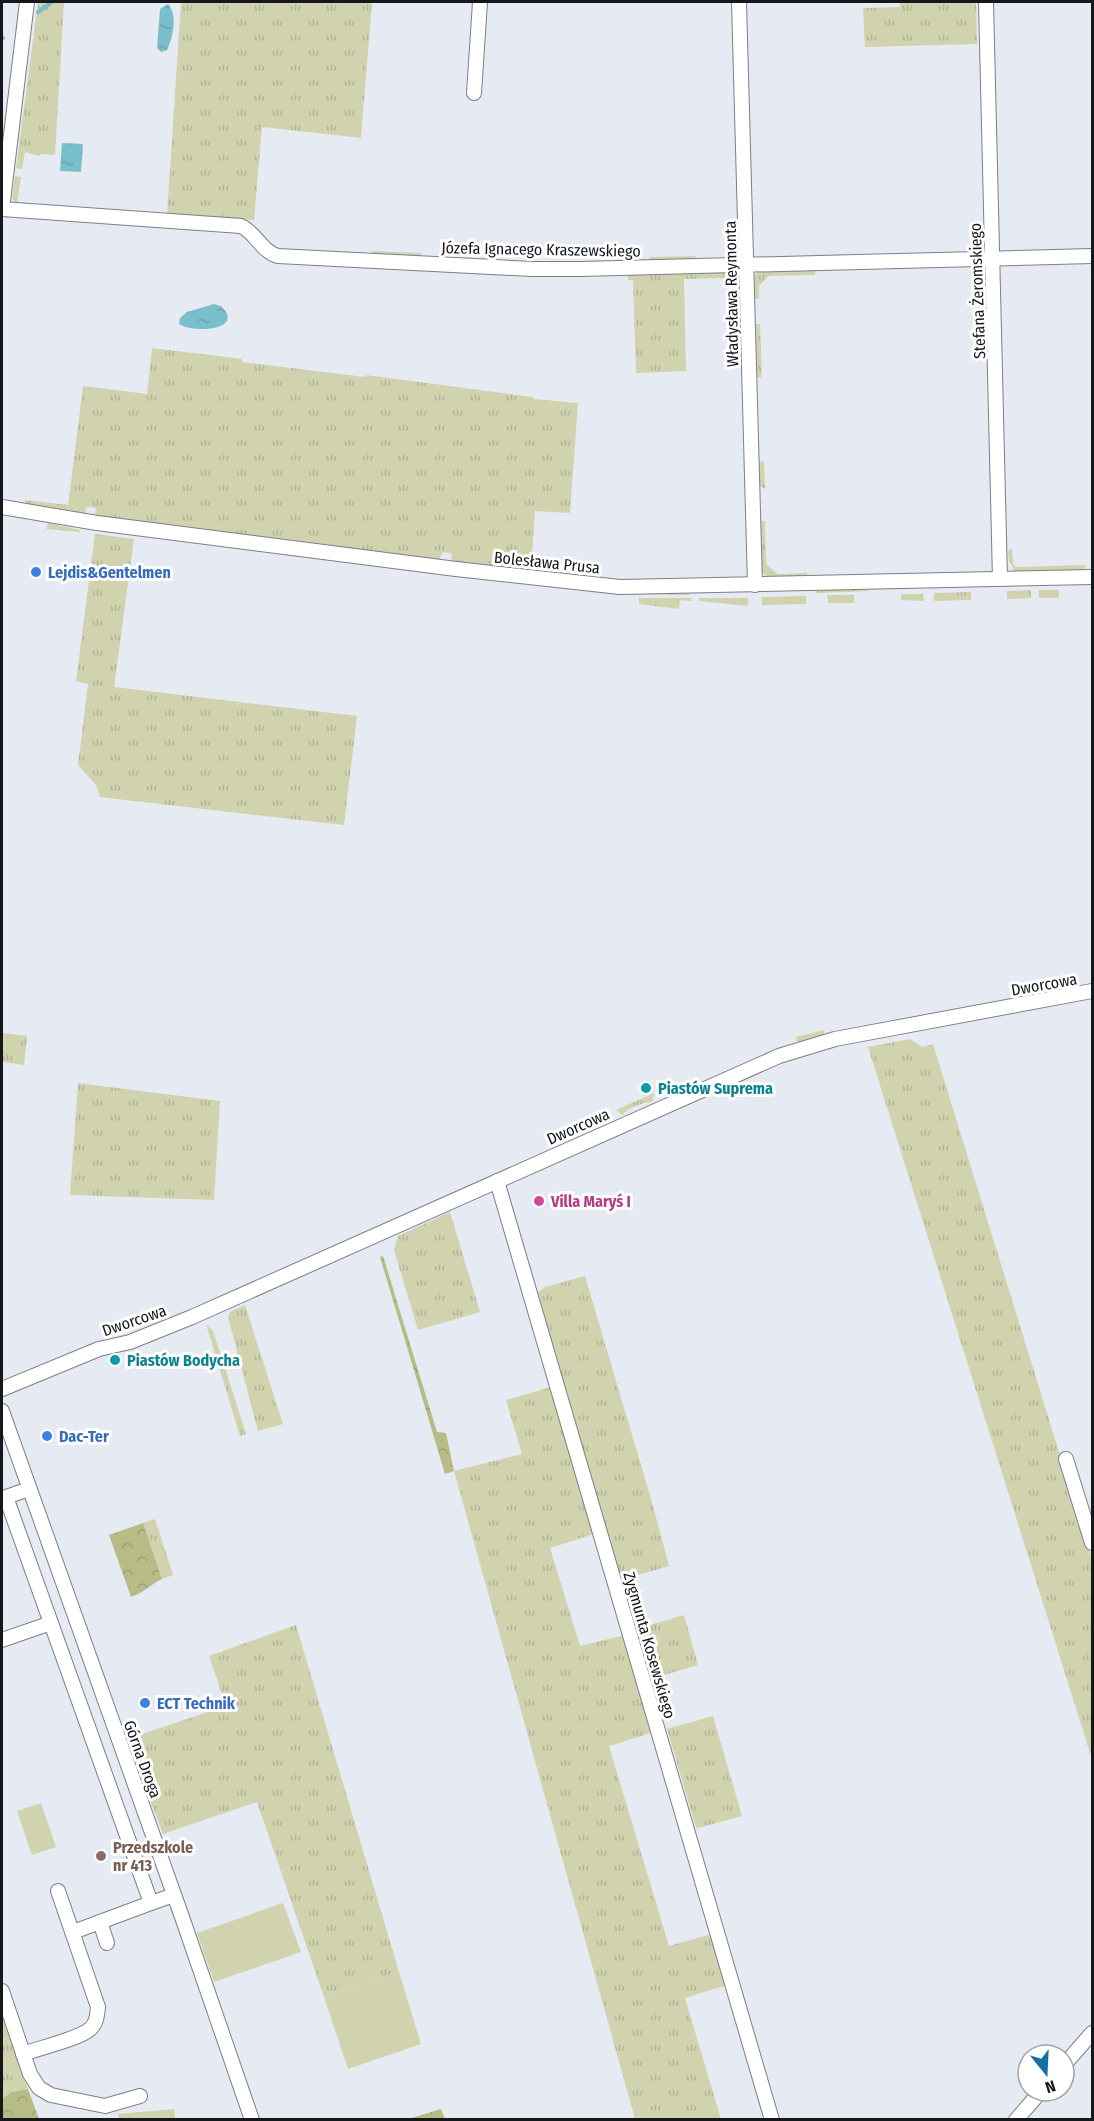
<svg xmlns="http://www.w3.org/2000/svg" width="1094" height="2121" viewBox="0 0 1094 2121" font-family="'Fira Sans Condensed',sans-serif">
  <style>
    .grass { fill: url(#grass-tufts) }
    .forest { fill: url(#forest-crowns) }
    .green { fill: #d0d3ae }
    .water { fill: url(#water-ripples) }
    .lines { fill: none; stroke-linecap: round; stroke-linejoin: round }
    .stream { stroke: #79bfcb; stroke-width: 4 }
    .minor-casing { stroke: #7c7f86; stroke-width: 16 }
    .minor { stroke: #fff; stroke-width: 14 }
    .shop-dot { fill: #3f7fe0; stroke: #fff; stroke-width: 2 }
    .culture-dot { fill: #0f9aa8; stroke: #fff; stroke-width: 2 }
    .hotel-dot { fill: #d1479c; stroke: #fff; stroke-width: 2 }
    .education-dot { fill: #8d6e63; stroke: #fff; stroke-width: 2 }
    .labels { text-anchor: middle; stroke-width: 6; stroke-linejoin: round; paint-order: stroke }
    .street-label { font-size: 16px; fill: #16171a; stroke: #fff }
    .shop-label { font-size: 16px; font-weight: bold; fill: #366cbe; stroke: #fff; text-anchor: start }
    .culture-label { font-size: 16px; font-weight: bold; fill: #0d838f; stroke: #fff; text-anchor: start }
    .hotel-label { font-size: 16px; font-weight: bold; fill: #b23c85; stroke: #fff; text-anchor: start }
    .education-label { font-size: 16px; font-weight: bold; fill: #785e54; stroke: #fff; text-anchor: start }
  </style>
  <defs>
    <pattern id="grass-tufts" width="24" height="20" patternUnits="userSpaceOnUse" patternTransform="scale(1.5)"><rect width="24" height="20" fill="#d0d3ae"/><path d="M3 7l-1-3M5 7V3M7 7l1-3M15 17l-1-3M17 17v-4M19 17l1-3" fill="none" stroke="#b2b495"/></pattern>
    <pattern id="forest-crowns" width="20" height="18" patternUnits="userSpaceOnUse" patternTransform="scale(1.5)"><rect width="20" height="18" fill="#b7bb85"/><path d="M2 6a3 3 0 1 1 6 0M12 15a3 3 0 1 1 6 0" fill="none" stroke="#9da072"/></pattern>
    <pattern id="water-ripples" width="26" height="14" patternUnits="userSpaceOnUse" patternTransform="scale(1.5)"><rect width="26" height="14" fill="#79bfcb"/><path d="M2 4q2-2 4 0t4 0M15 11q2-2 4 0t4 0" fill="none" stroke="#68a3ae"/></pattern>
  </defs>
  <rect width="100%" height="100%" fill="#e6eaf2"/>
  <g class="grass">
    <polygon points="38,2 64,2 55,155 41,154 39,156 25,152 22,169 16,168"/>
    <polygon points="181,2 372,2 361,138 262,127 254,220 167,215"/>
    <polygon points="900,2 976,2 977,44 865,47 863,8 900,7"/>
    <polygon points="15,176 21,177 17,205 12,198"/>
    <polygon points="372,251 421,253 421,258 371,256"/>
    <polygon points="696,256 693,261 652,262 649,257"/>
    <polygon points="815,269 815,275 768,276 759,286 759,299 753,299 753,277 758,272"/>
    <polygon points="731,271 731,274 737,278 739,304 736,304 736,286 726,278 684,279 686,371 636,373 633,280 628,280 628,274"/>
    <polygon points="755,324 760,324 762,377 755,378 753,326"/>
    <polygon points="152,348 242,359 242,362 365,377 366,375 533,397 533,399 578,403 570,513 535,511 531,569 550,571 550,574 454,564 451,560 452,554 443,552 438,562 97,518 95,514 96,508 86,507 85,513 81,515 27,505 25,500 68,505 83,386 147,394"/>
    <polygon points="764,461 765,486 766,489 757,485 757,463"/>
    <path d="M765,521l1,43 12,10 29,-1v4c-15,1 -35,7 -46,-6l-3,-49z"/>
    <polygon points="48,523 80,530 80,532 46,529"/>
    <polygon points="95,534 134,539 114,687 357,716 344,825 100,797 96,785 78,765 88,684 76,681"/>
    <polygon points="1012,549 1013,564 1016,567 1085,565 1086,572 1017,573 1013,571 1014,569 1009,561 1008,551"/>
    <polygon points="865,588 868,591 816,593 818,589"/>
    <polygon points="1031,590 1031,598 1007,599 1007,591"/>
    <rect x="1039" y="590" width="20" height="8"/>
    <polygon points="628,592 688,592 690,595 627,594"/>
    <polygon points="971,592 971,600 934,601 934,593"/>
    <polygon points="901,594 923,594 924,601 901,600"/>
    <polygon points="827,595 854,595 854,603 828,603"/>
    <polygon points="806,596 806,604 762,605 762,597"/>
    <polygon points="639,598 691,598 691,601 680,600 679,609 639,604"/>
    <polygon points="699,598 748,598 748,606 699,601"/>
    <polygon points="824,1030 824,1036 800,1042 797,1041 796,1037"/>
    <polygon points="2,1033 27,1036 24,1065 2,1062"/>
    <polygon points="910,1039 922,1047 933,1044 1092,1559 1092,1759 868,1047"/>
    <polygon points="78,1083 220,1101 214,1200 70,1195"/>
    <path d="M654,1093l-2,9c-9,0 -24,6 -30,13l-6,-5z"/>
    <polygon points="450,1212 480,1312 418,1330 394,1250 398,1236"/>
    <polygon points="585,1276 654,1509 669,1566 625,1579 618,1572 537,1293 545,1287"/>
    <polygon points="245,1305 283,1424 258,1431 228,1317 230,1312"/>
    <polygon points="206,1324 213,1331 246,1434 240,1436"/>
    <polygon points="551,1387 594,1534 550,1548 580,1646 625,1635 654,1731 651,1733 609,1746 669,1946 712,1934 727,1985 685,1998 721,2119 635,2119 454,1471 522,1454 506,1400"/>
    <polygon points="155,1519 173,1575 162,1579 143,1523"/>
    <polygon points="684,1615 698,1665 654,1678 640,1628"/>
    <polygon points="296,1625 399,1972 324,1997 257,1802 163,1834 127,1739 226,1706 209,1656"/>
    <polygon points="713,1716 742,1816 698,1828 696,1827 667,1729"/>
    <polygon points="2,2013 28,2089 11,2092 2,2102"/>
  </g>
  <g class="forest">
    <polygon points="383,1256 437,1432 446,1433 454,1471 445,1474 380,1257"/>
    <path d="M143,1523l19,56c-12,6 -19,14 -31,18l-22,-62z"/>
    <polygon points="28,2089 39,2119 2,2119 3,2099 11,2092"/>
    <polygon points="441,2109 445,2119 408,2119"/>
  </g>
  <g class="green">
    <polygon points="41,1803 56,1847 32,1855 17,1811"/>
    <polygon points="283,1903 301,1952 214,1982 197,1933"/>
    <polygon points="399,1972 421,2044 348,2069 324,1997"/>
    <polygon points="174,2109 175,2119 119,2119 118,2114"/>
  </g>
  <g class="water">
    <path d="M168,4c10,11 5,33 -1,46l-6,2 -4,-4 3,-39z"/>
    <polygon points="62,143 83,144 81,172 60,171"/>
    <path d="M214,304l7,2c25,24 -27,28 -42,18l1,-6 7,-6z"/>
  </g>
  <g class="lines">
    <g class="stream">
      <polyline points="38,12 52,2"/>
      <polyline points="2,38 3,38"/>
    </g>
    <g class="minor-casing">
      <g id="minor">
        <polyline points="739,2 755,585"/>
        <polyline points="986,2 1000,579"/>
        <polyline points="474,93 480,2"/>
        <path d="M2,209l239,17c15,7 21,26 37,30l254,13h49l511,-13"/>
        <polyline points="2,209 27,2"/>
        <polyline points="2,507 97,523 456,569 620,587 1092,577"/>
        <polyline points="497,1181 772,2120"/>
        <polyline points="2,1389 99,1349 130,1342 192,1317 779,1056 835,1039 1092,991"/>
        <polyline points="2,1411 182,1917 252,2120"/>
        <polyline points="1066,1459 1092,1543"/>
        <polyline points="29,1489 6,1497 151,1903 174,1895"/>
        <polyline points="2,1640 51,1623"/>
        <polyline points="100,1922 107,1943"/>
        <polyline points="73,1932 151,1903"/>
        <polyline points="2,1991 30,2074 39,2088 51,2095 105,2106 140,2096"/>
        <path d="M23,2054c16,-6 56,-15 67,-25 7,-6 7,-14 8,-22l-40,-116"/>
        <polyline points="1064,2065 1092,2033"/>
        <polyline points="1016,2120 1041,2091"/>
      </g>
    </g>
    <use href="#minor" class="minor"/>
  </g>
  <g class="shop-dot">
    <circle cx="36" cy="572" r="6"/>
    <circle cx="47" cy="1436" r="6"/>
    <circle cx="145" cy="1703" r="6"/>
  </g>
  <g class="culture-dot">
    <circle cx="646" cy="1088" r="6"/>
    <circle cx="115" cy="1360" r="6"/>
  </g>
  <circle class="hotel-dot" cx="539" cy="1201" r="6"/>
  <circle class="education-dot" cx="101" cy="1856" r="6"/>
  <g class="labels">
    <g class="street-label">
      <text transform="translate(541 249) rotate(1)" y="6">Józefa Ignacego Kraszewskiego</text>
      <text transform="translate(977 291) rotate(-92)" y="6">Stefana Żeromskiego</text>
      <text transform="translate(731 294) rotate(-91)" y="6">Władysława Reymonta</text>
      <text transform="translate(547 562) rotate(6)" y="6">Bolesława Prusa</text>
      <text transform="translate(1044 984) rotate(-10)" y="6">Dworcowa</text>
      <text transform="translate(578 1126) rotate(-24)" y="6">Dworcowa</text>
      <text transform="translate(134 1320) rotate(-19)" y="6">Dworcowa</text>
      <text transform="translate(650 1645) rotate(74)" y="6">Zygmunta Kosewskiego</text>
      <text transform="translate(143 1759) rotate(70)" y="6">Górna Droga</text>
    </g>
    <g class="shop-label">
      <text x="48" y="578">Lejdis&amp;Gentelmen</text>
      <text x="59" y="1442">Dac-Ter</text>
      <text x="157" y="1709">ECT Technik</text>
    </g>
    <g class="culture-label">
      <text x="658" y="1094">Piastów Suprema</text>
      <text x="127" y="1366">Piastów Bodycha</text>
    </g>
    <g class="hotel-label">
      <text x="551" y="1207">Villa Maryś I</text>
    </g>
    <g class="education-label">
      <text x="113" y="1853">Przedszkole<tspan x="113" dy="18">nr 413</tspan></text>
    </g>
  </g>
  <rect width="1094" height="2121" fill="none" stroke="#16171a" stroke-width="6"/>
  <g transform="translate(1046 2073) rotate(162)"><circle r="28" fill="#ffffff" stroke="#a2a2a3" stroke-width="1.5"/>
  <path d="M0-4.5L10 22L0 15L-10 22Z" fill="#15709f"/>
  <text y="-9" font-size="16" font-weight="bold" text-anchor="middle" fill="#16171a">N</text>
  </g>
</svg>
